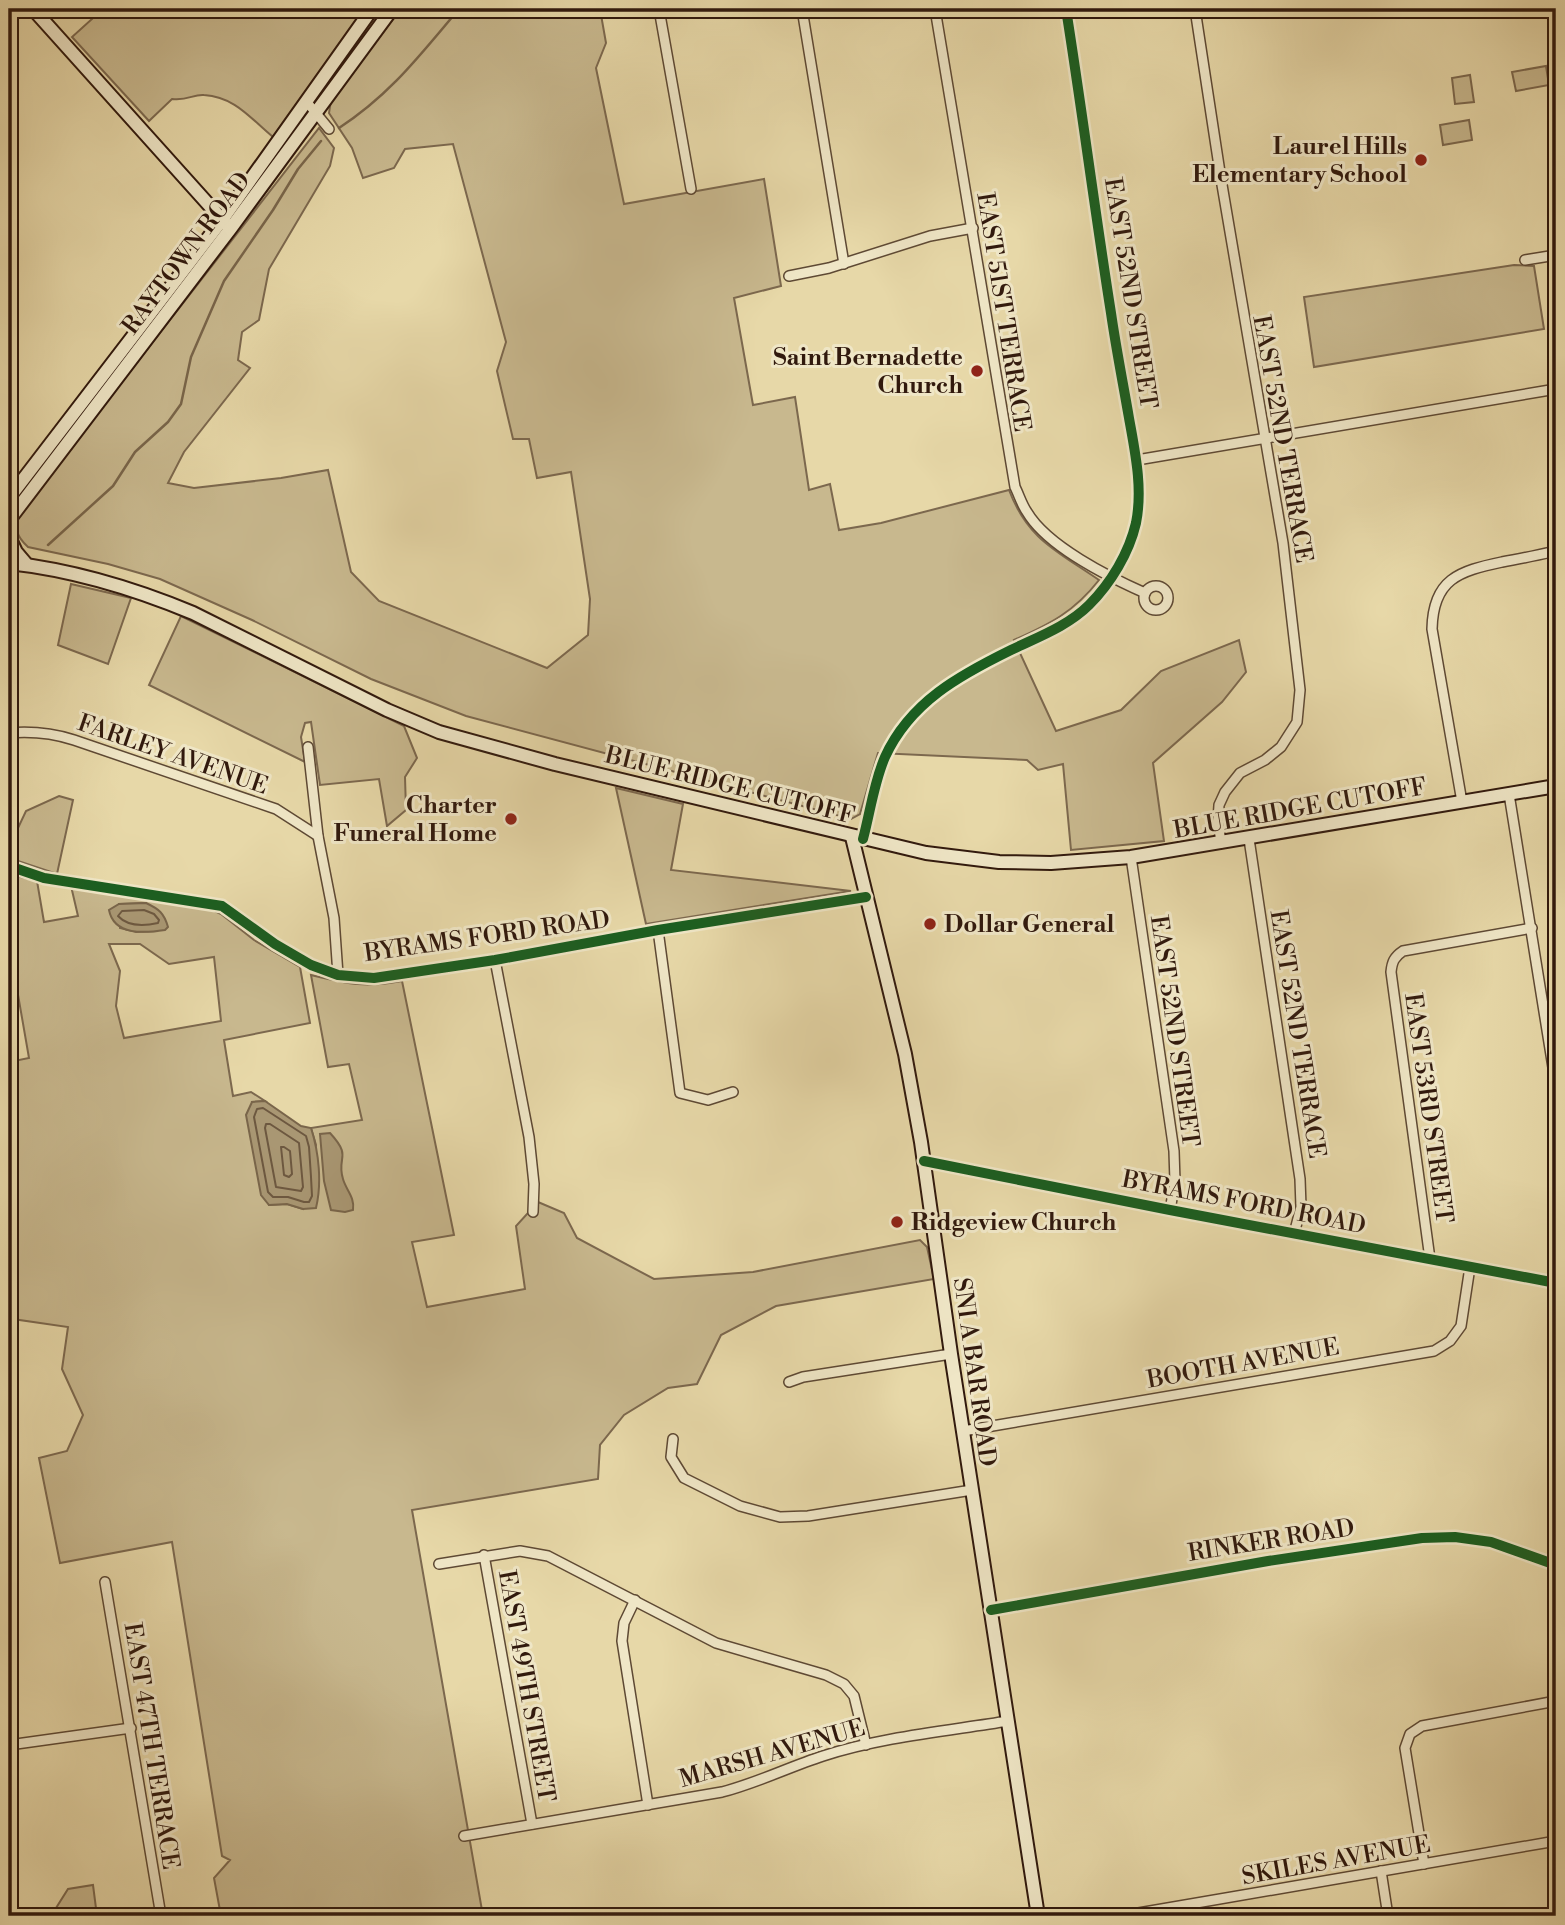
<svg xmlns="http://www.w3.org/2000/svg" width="1565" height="1925" viewBox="0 0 1565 1925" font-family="'Libre Bodoni',serif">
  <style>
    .green { fill: #c8b88e; stroke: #7c684e; stroke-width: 2; fill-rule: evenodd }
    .water { fill: #a99773; stroke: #79654a; stroke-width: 2 }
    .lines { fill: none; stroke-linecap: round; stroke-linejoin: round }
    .shore { stroke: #6d5840; stroke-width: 2 }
    .stream { stroke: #79654a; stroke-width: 2.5 }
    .minor-casing { stroke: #5e4934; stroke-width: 12 }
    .secondary-casing { stroke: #31190d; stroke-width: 16 }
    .minor { stroke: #efe6c6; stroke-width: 9 }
    .secondary { stroke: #efe6c6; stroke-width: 12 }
    .cycleway-casing { stroke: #efe6c6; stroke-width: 15 }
    .cycleway { stroke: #1b5e20; stroke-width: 10 }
    .poi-dot { fill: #8f2418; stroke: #efe6c6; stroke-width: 2.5 }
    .labels { text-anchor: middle; stroke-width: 6; stroke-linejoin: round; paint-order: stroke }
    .poi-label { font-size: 24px; font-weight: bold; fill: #31190d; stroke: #efe6c6; text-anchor: end }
    .street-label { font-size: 24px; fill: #31190d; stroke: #efe6c6 }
  </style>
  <rect width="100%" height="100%" fill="#e7d8a8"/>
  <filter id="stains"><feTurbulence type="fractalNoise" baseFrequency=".00286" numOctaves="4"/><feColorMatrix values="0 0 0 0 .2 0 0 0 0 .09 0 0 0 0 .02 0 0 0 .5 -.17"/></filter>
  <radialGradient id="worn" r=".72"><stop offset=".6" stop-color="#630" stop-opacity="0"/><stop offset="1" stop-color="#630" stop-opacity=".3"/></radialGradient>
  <g class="green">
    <path d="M103,9h261l-91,128c-23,-19 -38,-40 -69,-42 -11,-1 -16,6 -32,4l-23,22 -77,-84z"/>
    <path d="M401,9h199l6,34 -10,25 28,136 140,-25 17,107 -47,12 19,107 42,-8 14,93 21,-6 9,46 42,-7 128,-33c19,50 48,61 90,90 -25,32 -49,44 -85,60l42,91 65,-21 40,-39 78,-31 7,32 -24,30 -69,61 11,78 -93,9 -8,-86 -25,6 -11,-10 -149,-7 -18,61 -9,5 -385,-103 -95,-37 -119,-59 -92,-41 -52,-15 -80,-17c-12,-11 -14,-19 -8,-34l299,-385 15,20 -4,18 -61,103 -10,51 -17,12 -4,28 12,8 -66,84 -16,31 26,5 87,-10 47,-8 23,102 28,29 168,67 41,-33 2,-36 -19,-127 -34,6 -8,-39h-16l-16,-68 9,-29 -53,-198 -48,5 -11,19 -31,10 -11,-30 -23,-35 2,-13z"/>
    <polygon points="1546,66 1549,85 1516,91 1512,72"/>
    <polygon points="1470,75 1474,102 1455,104 1452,78"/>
    <polygon points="1469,120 1472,140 1443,145 1440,125"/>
    <polygon points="1514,265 1534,266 1544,329 1314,367 1304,297"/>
    <polygon points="71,584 131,598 108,664 58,645"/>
    <polygon points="181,616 404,726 417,758 405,777 406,810 387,826 379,779 320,785 311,722 305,723 301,737 305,762 149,685"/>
    <polygon points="616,788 683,804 671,870 851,891 646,924"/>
    <polygon points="59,796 73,800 57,874 9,858 9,847 26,811"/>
    <path d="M9,874l28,7 7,41 34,-6 -7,-30 135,21 15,7 33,26 46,27 10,56 -86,17 9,56 18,-4 14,9 -13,1 17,103 18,-1 16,5 13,-64 -5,-17 51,-8 -13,-56 -21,3 -17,-92c38,9 53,13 91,6l52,254 -42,7 15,65 98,-18 -9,-63 22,-24 26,11 13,25 77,41 99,-7 167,-32 7,7 7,32 -158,27 -55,29 -24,49 -29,4 -44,27 -24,30 -2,34 -186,31 71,406h-262l-7,-38 16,-18 -8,-4 -50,-314 -112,21 -21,-105 28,-7 16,-36 -21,-46 6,-42 -55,-8 -4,-22v-235l20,-4 -20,-115zM146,903l11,28 -21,1 -16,-4 -1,-24zM109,944h31l29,20 45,-7 7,64 -97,17 -8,-32 4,-35z"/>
    <polygon points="93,1885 97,1916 51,1916 68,1889"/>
  </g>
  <g class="water">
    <path d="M146,903c13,6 18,10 22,24l-3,3c-20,3 -51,6 -56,-20l10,-6z"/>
    <path d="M265,1101l36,25 10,2c8,25 11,55 5,80l-13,1 -16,-5 -18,1 -8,-10 -15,-80 6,-13z"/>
    <path d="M330,1133c23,25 6,23 13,46 3,11 12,18 10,31l-8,2 -14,-2 -7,-29 -4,-47z"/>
  </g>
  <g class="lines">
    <g class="shore">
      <path d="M144,910l10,4 5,6 -1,3c-14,3 -30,4 -40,-7l4,-5z"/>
      <polygon points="263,1108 306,1136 309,1147 311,1177 312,1196 309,1202 304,1202 288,1197 273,1197 268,1192 254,1117 257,1109"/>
      <polygon points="266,1124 270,1124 299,1143 303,1187 301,1191 276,1187 265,1128"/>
      <polygon points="281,1147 284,1147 290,1151 292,1174 289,1177 284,1175"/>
    </g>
    <g class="stream">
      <path d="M339,128c51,-33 81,-73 120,-119"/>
      <polyline points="48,545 113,486 135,452 168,422 181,404 191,357 224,281 273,210 298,169 321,141"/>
    </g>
    <g class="minor-casing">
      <g id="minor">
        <polyline points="659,9 691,189"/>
        <polyline points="802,9 844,264"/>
        <path d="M935,9l80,478c4,8 7,18 12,25 20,34 82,65 118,81"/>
        <polyline points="1195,9 1221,179 1283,543 1300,690 1297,722 1281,747 1265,760 1240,773 1225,792 1219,805 1218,821 1221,843"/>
        <polyline points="1196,14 1226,9"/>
        <polyline points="306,101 329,129"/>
        <polyline points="1525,260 1556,255"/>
        <polyline points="789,276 829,268 930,236 973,228"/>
        <polyline points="1137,460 1556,389"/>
        <circle cx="1156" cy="598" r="12"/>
        <path d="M9,733c23,-2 43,0 65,7l202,69 42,27"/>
        <polyline points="308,747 318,836 334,918 338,975"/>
        <polyline points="1509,794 1556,1086"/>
        <path d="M1462,802l-30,-173c1,-50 27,-58 70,-67 18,-3 36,-7 54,-11"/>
        <path d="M863,839c7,-26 11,-57 22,-82 25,-55 75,-82 126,-107 27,-13 57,-24 78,-45 22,-22 40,-52 47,-82 7,-35 -1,-71 -7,-105 -6,-35 -13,-70 -18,-105 -16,-101 -29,-203 -45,-304"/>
        <polyline points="1249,839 1300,1179 1301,1207 1294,1234"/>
        <polyline points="1131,857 1174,1151 1175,1182 1170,1210"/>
        <polyline points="9,866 44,878 222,906 275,944 311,965 338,975 374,978 495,960 658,930 866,897"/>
        <polyline points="658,930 680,1093 708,1100 733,1092"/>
        <polyline points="495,960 529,1137 534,1184 533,1212"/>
        <polyline points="924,1161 1170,1210 1556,1283"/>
        <path d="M1430,1259l-39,-287c1,-10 3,-15 12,-21l129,-23"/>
        <polyline points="789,1382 803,1377 951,1354"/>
        <polyline points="963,1431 1434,1351 1450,1341 1461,1326 1470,1267"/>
        <polyline points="673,1439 671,1457 684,1478 740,1506 780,1517 808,1516 972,1490"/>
        <polyline points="484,1555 532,1824"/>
        <polyline points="439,1564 520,1551 548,1556 716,1643 826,1675 844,1684 854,1696 866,1745"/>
        <polyline points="105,1582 161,1916"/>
        <polyline points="635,1600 624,1623 622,1641 648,1805"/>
        <polyline points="991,1610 1268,1561 1422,1538 1455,1537 1491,1542 1556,1565"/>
        <polyline points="9,1745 131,1728"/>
        <path d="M464,1836l258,-44c35,-9 67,-25 101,-36 59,-19 124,-25 185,-35"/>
        <polyline points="1424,1864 1405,1748 1410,1734 1422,1726 1556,1701"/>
        <polyline points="1381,1871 1388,1916"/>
        <polyline points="1121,1916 1556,1841"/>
      </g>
    </g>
    <g class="secondary-casing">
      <g id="secondary">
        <polyline points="33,9 226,224"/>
        <polyline points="9,498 222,220 372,9"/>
        <polyline points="9,520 231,228 392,9"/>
        <polyline points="9,537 16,552 27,565"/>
        <path d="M9,563c65,7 124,25 184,50l194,97 52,22 116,32 371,89 73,9 52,1 80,-6 425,-71"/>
        <polyline points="852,837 905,1054 921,1142 951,1354 1038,1916"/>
      </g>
    </g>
    <use href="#minor" class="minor"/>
    <use href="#secondary" class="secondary"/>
    <g class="cycleway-casing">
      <g id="cycleway">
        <path d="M863,839c7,-26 11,-57 22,-82 25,-55 75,-82 126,-107 27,-13 57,-24 78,-45 22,-22 40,-52 47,-82 7,-35 -1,-71 -7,-105 -6,-35 -13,-70 -18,-105 -16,-101 -29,-203 -45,-304"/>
        <polyline points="9,866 44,878 222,906 275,944 311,965 338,975 374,978 495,960 658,930 866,897"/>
        <polyline points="924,1161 1170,1210 1556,1283"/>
        <polyline points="991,1610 1268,1561 1422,1538 1455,1537 1491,1542 1556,1565"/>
      </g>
    </g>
    <use href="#cycleway" class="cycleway"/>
  </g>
  <g class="poi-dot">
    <circle cx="1421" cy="160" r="7"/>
    <circle cx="977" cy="371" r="7"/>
    <circle cx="511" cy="819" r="7"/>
    <circle cx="930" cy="924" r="7"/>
    <circle cx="897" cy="1222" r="7"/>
  </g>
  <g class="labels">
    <g class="poi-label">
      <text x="1407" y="154">Laurel Hills<tspan x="1407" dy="28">Elementary School</tspan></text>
      <text x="963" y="365">Saint Bernadette<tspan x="963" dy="28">Church</tspan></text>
      <text x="497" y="813">Charter<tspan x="497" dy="28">Funeral Home</tspan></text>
      <text x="944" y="932" text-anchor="start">Dollar General</text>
      <text x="911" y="1230" text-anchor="start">Ridgeview Church</text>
    </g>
    <g class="street-label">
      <text transform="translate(186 253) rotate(-53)" y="8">RAYTOWN ROAD</text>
      <text transform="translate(1131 293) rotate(81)" y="8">EAST 52ND STREET</text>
      <text transform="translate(1004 312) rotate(81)" y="8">EAST 51ST TERRACE</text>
      <text transform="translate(1283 439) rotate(80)" y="8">EAST 52ND TERRACE</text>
      <text transform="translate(173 754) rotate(19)" y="8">FARLEY AVENUE</text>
      <text transform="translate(730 785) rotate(14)" y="8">BLUE RIDGE CUTOFF</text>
      <text transform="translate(1300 808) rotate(-10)" y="8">BLUE RIDGE CUTOFF</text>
      <text transform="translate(487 936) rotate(-8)" y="8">BYRAMS FORD ROAD</text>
      <text transform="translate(1175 1031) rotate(82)" y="8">EAST 52ND STREET</text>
      <text transform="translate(1298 1034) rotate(81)" y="8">EAST 52ND TERRACE</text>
      <text transform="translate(1429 1108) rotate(82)" y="8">EAST 53RD STREET</text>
      <text transform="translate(1244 1202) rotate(11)" y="8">BYRAMS FORD ROAD</text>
      <text transform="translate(1243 1363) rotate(-10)" y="8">BOOTH AVENUE</text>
      <text transform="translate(975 1372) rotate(82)" y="8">SNI A BAR ROAD</text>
      <text transform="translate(1271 1540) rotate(-9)" y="8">RINKER ROAD</text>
      <text transform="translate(527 1686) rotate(80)" y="8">EAST 49TH STREET</text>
      <text transform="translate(152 1746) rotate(81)" y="8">EAST 47TH TERRACE</text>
      <text transform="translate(772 1753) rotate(-16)" y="8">MARSH AVENUE</text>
      <text transform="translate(1336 1860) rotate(-10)" y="8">SKILES AVENUE</text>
    </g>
  </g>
  <rect width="1565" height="1925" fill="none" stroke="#e7d8a8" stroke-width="35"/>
  <rect x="10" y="10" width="1544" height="1904" fill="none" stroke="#31190d" stroke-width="3.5"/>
  <rect x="18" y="18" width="1530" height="1890" fill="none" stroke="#31190d" stroke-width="2"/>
  <rect width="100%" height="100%" filter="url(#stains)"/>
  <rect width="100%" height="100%" fill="url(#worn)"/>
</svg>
